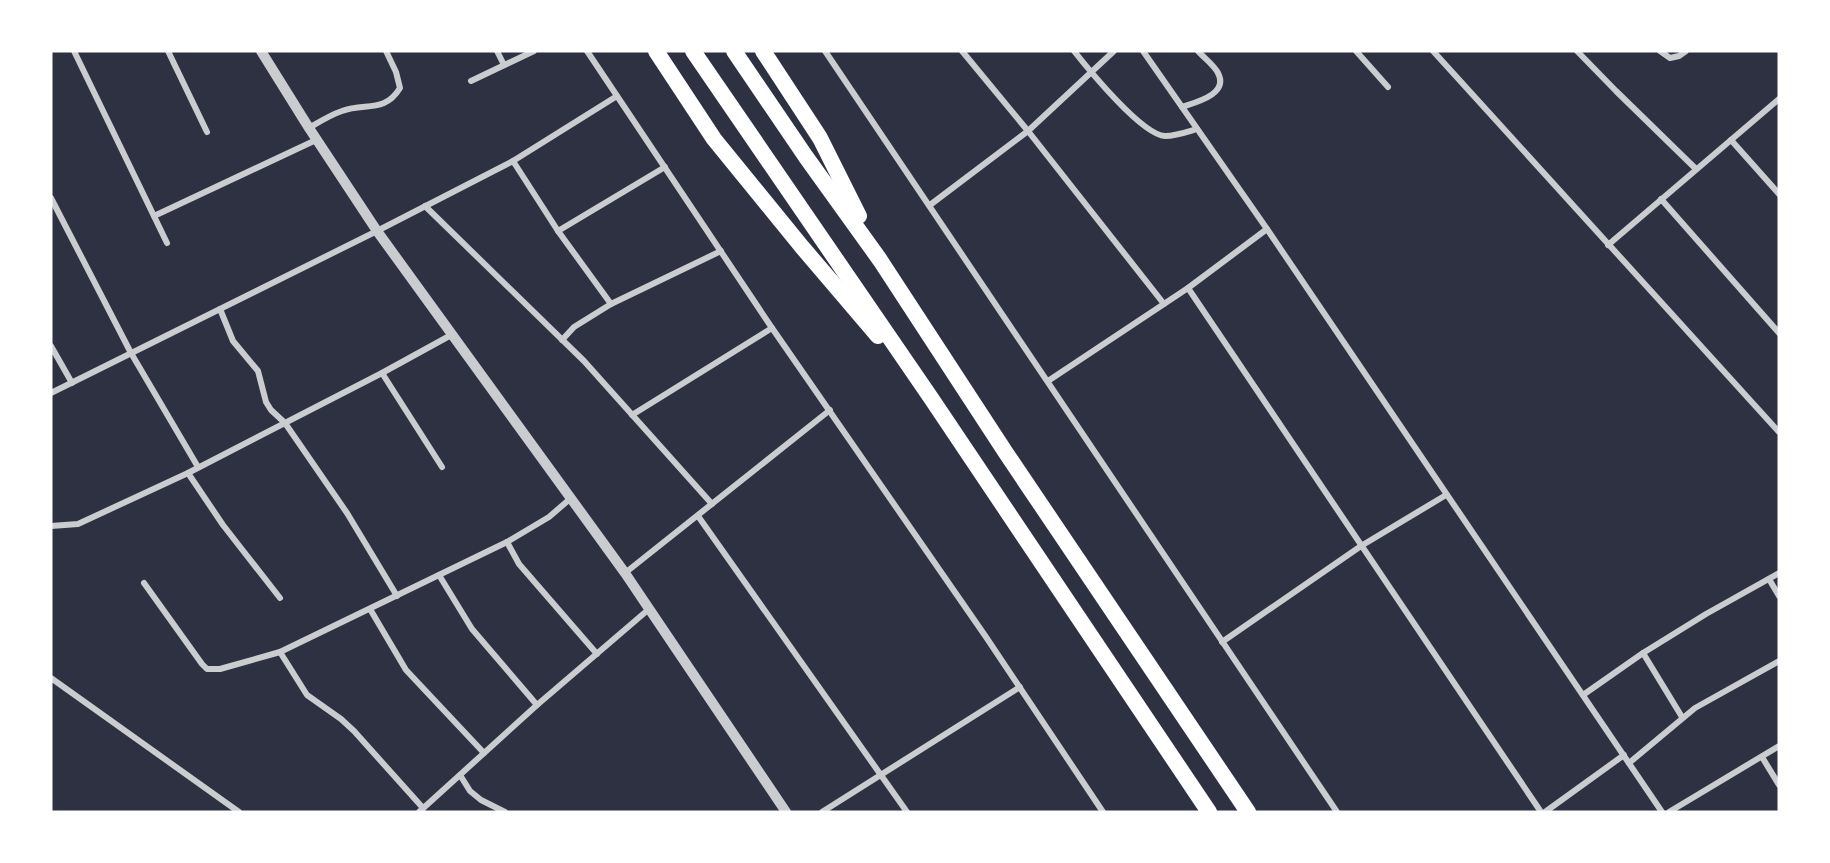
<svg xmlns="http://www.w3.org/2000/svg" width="1830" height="863" viewBox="0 0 1830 863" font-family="'Golos Text',sans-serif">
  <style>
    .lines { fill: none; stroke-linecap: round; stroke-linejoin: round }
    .minor { stroke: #caccd0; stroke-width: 6 }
    .tertiary { stroke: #caccd0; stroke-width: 10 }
    .motorway { stroke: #fff; stroke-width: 16 }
  </style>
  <rect width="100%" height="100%" fill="#2d3142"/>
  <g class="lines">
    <g class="minor">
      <polyline points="74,51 167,243"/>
      <polyline points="168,51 207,132"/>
      <polyline points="497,51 504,65"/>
      <polyline points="587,51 772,328 986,637 1103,812"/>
      <polyline points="825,51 1337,812"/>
      <polyline points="962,51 1028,131 1164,304"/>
      <path d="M1074,51c15,19 68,84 91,85 11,0 22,-4 32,-7"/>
      <polyline points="1143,51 1267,229 1662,812"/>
      <polyline points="1356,51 1388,87"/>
      <polyline points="1433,51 1779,432"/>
      <polyline points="1577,51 1616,91 1696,169"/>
      <polyline points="1660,51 1670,58 1679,56 1686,51"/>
      <polyline points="471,81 534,51"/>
      <path d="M1182,107c15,-5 47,-13 36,-34 -4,-8 -14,-15 -20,-22"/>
      <path d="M309,128c10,-6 21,-13 33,-17 23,-9 42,3 58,-23l-4,-16 -10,-21"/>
      <polyline points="1731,140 1779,194"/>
      <polyline points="513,161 558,231 611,304"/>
      <polyline points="51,198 131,353 198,467"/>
      <polyline points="1661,199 1779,333"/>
      <polyline points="930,205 1028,131 1114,51"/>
      <polyline points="425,206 584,361 712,504"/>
      <polyline points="154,216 316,140"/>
      <polyline points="1267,229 1188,288 1541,812"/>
      <polyline points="558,231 665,167"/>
      <polyline points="1608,245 1779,99"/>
      <polyline points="220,309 233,341 258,371 266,402 271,410 285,423 347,513 397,596"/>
      <polyline points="562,340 574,327 611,304 721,251"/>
      <polyline points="51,346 72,383"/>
      <polyline points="382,373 442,467"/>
      <polyline points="1048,381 1188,288"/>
      <polyline points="51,393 377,231 513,161 617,96"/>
      <polyline points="632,415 772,328"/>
      <polyline points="188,473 223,525 280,598"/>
      <polyline points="698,516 907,812"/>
      <polyline points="51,526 78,524 188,473 382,373 453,334"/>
      <polyline points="507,542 519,564 597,654"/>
      <polyline points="625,573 830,410"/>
      <polyline points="439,575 472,629 537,705"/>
      <polyline points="1769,579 1779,596"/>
      <polyline points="144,583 202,664 207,669 220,669 280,652 507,542 549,517 571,498"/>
      <polyline points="370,609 406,670 484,753"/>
      <polyline points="1222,642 1361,546 1446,495"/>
      <polyline points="280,652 307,695 341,719 354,731 423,808"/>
      <polyline points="1643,653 1682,717"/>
      <polyline points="51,678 239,812"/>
      <polyline points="1583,695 1643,653 1706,614 1779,573"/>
      <polyline points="1762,757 1779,785"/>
      <polyline points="1629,763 1695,708 1779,661"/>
      <polyline points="460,775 470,791 481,800 505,812"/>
      <polyline points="419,812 537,705 649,609"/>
      <polyline points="822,812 1020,687"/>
      <polyline points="1545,812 1624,755"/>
      <polyline points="1669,812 1779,746"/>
    </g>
    <polyline class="tertiary" points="261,51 309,128 377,231 625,573 786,812"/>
    <g class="motorway">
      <polyline points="656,51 714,139 802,247 878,336"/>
      <polyline points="693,51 931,398 1209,812"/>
      <polyline points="734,51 806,157 880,260 1006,453 1248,812"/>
      <polyline points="763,51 820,138 859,216"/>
    </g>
  </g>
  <rect width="1830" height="863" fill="none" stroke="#ffffff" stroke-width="105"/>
</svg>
